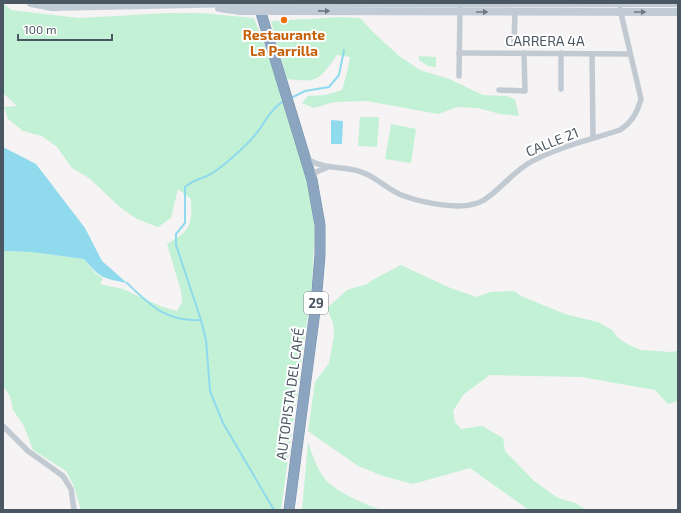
<svg xmlns="http://www.w3.org/2000/svg" width="681" height="513" viewBox="0 0 681 513" font-family="'Exo 2',sans-serif">
  <style>
    .green { fill: #c3f1d5 }
    .water { fill: #90daee }
    .lines { fill: none; stroke-linecap: round; stroke-linejoin: round }
    .stream { stroke: #90daee; stroke-width: 2 }
    .highway-casing { stroke: #7690ad; stroke-width: 11 }
    .street { stroke: #c1cad2; stroke-width: 5.5 }
    .secondary { stroke: #c1cbd6; stroke-width: 8 }
    .highway { stroke: #8ba5c1; stroke-width: 10 }
    .secondary-bridge { stroke: #c1cbd6; stroke-width: 8 }
    .oneway { fill: #6e7984 }
    .food-dot { fill: #e8710a; stroke: #fff; stroke-width: 1.5 }
    .labels { text-anchor: middle; stroke-width: 4; stroke-linejoin: round; paint-order: stroke }
    .shield { fill: #fff; stroke: #808990; stroke-width: 1 }
    .shield-label { font-size: 13px; font-weight: bold; fill: #4a5661 }
    .food-label { font-size: 14px; font-weight: bold; fill: #c56008; stroke: #fff }
    .street-label { font-size: 14px; fill: #4a5661; stroke: #fff }
  </style>
  <rect width="100%" height="100%" fill="#f5f3f3"/>
  <g class="green">
    <path d="M3,3l8,7 68,8 89,-5h33l53,5 20,52 32,104 8,36v30l-2,44 -31,226h-200l-8,-26 -7,-13 -33,-21 -9,-24 -11,-16 -3,-14 -7,-10v-135l28,1 53,7 11,14 8,5 -3,6 23,5 37,17 17,5 5,-9 -1,-11 -14,-47c24,-14 25,-18 24,-45l-13,-10 -7,29 -13,9 -21,-8 -16,-11 -32,-30 -17,-10 -15,-21 -15,-11 -19,-5 -15,-12 -4,-12 13,-1 -14,-13z"/>
    <path d="M342,17l18,1 12,13 27,25 21,14 29,9 34,16 23,1 9,3 4,17 -19,-2 -22,-6 -21,-1 -19,7 -71,-13 -33,1 -20,6 -12,-5 6,-7 17,-1 17,-5 6,-21 2,-12 -13,-2c-18,25 -18,28 -50,24l-16,-58z"/>
    <polygon points="419,56 436,57 436,67 428,66 419,60"/>
    <polygon points="360,117 379,117 377,147 358,146"/>
    <polygon points="391,124 416,129 411,163 385,159"/>
    <polygon points="401,265 448,287 476,297 491,292 514,291 521,296 565,314 598,322 612,330 618,338 629,345 641,350 670,352 678,351 678,401 668,404 655,390 581,377 490,375 464,394 453,411 455,422 461,429 482,426 503,438 505,451 534,481 558,498 575,503 586,510 529,510 470,468 413,484 383,476 358,466 308,431 315,382 329,363 334,336 333,323 327,308 347,290 367,284 374,279"/>
    <path d="M308,442c4,12 9,27 17,37 9,12 43,27 57,31h-80z"/>
  </g>
  <g class="water">
    <polygon points="331,120 343,121 342,144 331,144"/>
    <path d="M3,147l33,17 49,64 17,33 25,22c-24,-5 -26,-4 -43,-24l-53,-7 -28,-1z"/>
  </g>
  <g class="lines">
    <g class="stream">
      <polyline points="291,98 305,91 329,87 339,75 344,50"/>
      <path d="M127,283c24,23 39,39 74,37"/>
      <path d="M274,510l-51,-87 -13,-32 -4,-51 -5,-20 -25,-75v-11l9,-11v-36c8,-7 12,-7 22,-11 13,-6 39,-30 49,-42 8,-10 16,-27 28,-33"/>
    </g>
    <g class="highway-casing">
      <polyline id="highway" points="258,3 312,180 320,225 320,255 316,303 289,510"/>
    </g>
    <g class="street">
      <polyline points="514,44 515,12"/>
      <polyline points="459,53 630,54"/>
      <polyline points="561,53 561,89"/>
      <polyline points="592,54 593,138"/>
      <polyline points="459,76 460,8"/>
      <polyline points="499,90 525,91 524,53"/>
      <path d="M306,158c18,13 39,7 58,15 15,6 25,18 40,23 20,7 61,16 80,4 16,-10 28,-27 45,-37 28,-16 61,-23 91,-33 12,-8 17,-17 21,-31l-21,-90"/>
      <polyline points="312,179 316,172 326,168"/>
      <polyline points="3,426 28,451 63,476 71,489 74,510"/>
    </g>
    <g class="secondary">
      <polyline points="31,3 52,7 242,3"/>
      <polyline points="284,3 678,3"/>
      <polyline points="219,8 241,11"/>
      <polyline points="285,11 678,12"/>
    </g>
    <use href="#highway" class="highway"/>
    <g class="secondary-bridge">
      <polyline points="242,3 284,3"/>
      <polyline points="241,11 285,11"/>
    </g>
  </g>
  <defs><path id="oneway-solid" d="M-6-.8H1V-3.2L6.5 0L1 3.2V.8H-6Z"/></defs>
  <g class="oneway">
    <use href="#oneway-solid" transform="translate(324 11) rotate(1)"/>
    <use href="#oneway-solid" transform="translate(482 12)"/>
    <use href="#oneway-solid" transform="translate(640 12)"/>
  </g>
  <circle class="food-dot" cx="284" cy="20" r="4"/>
  <g class="labels">
    <rect class="shield" x="304" y="292" width="24" height="22" rx="3"/>
    <g class="shield-label">
      <text x="316" y="308">29</text>
    </g>
    <g class="food-label">
      <text x="284" y="40">Restaurante<tspan x="284" dy="16">La Parrilla</tspan></text>
    </g>
    <g class="street-label">
      <text x="545" y="46">CARRERA 4A</text>
      <text transform="translate(552 142) rotate(-22)" y="5">CALLE 21</text>
      <text transform="translate(290 394) rotate(-82)" y="5">AUTOPISTA DEL CAFÉ</text>
    </g>
  </g>
  <rect width="681" height="513" fill="none" stroke="#4a5661" stroke-width="8"/>
  <path d="M18 34v6h94v-6" fill="none" stroke="#4a5661" stroke-width="2"/>
  <text x="24" y="34" font-size="12" fill="#4a5661" stroke="#ffffff" stroke-width="3" paint-order="stroke">100 m</text>
</svg>
